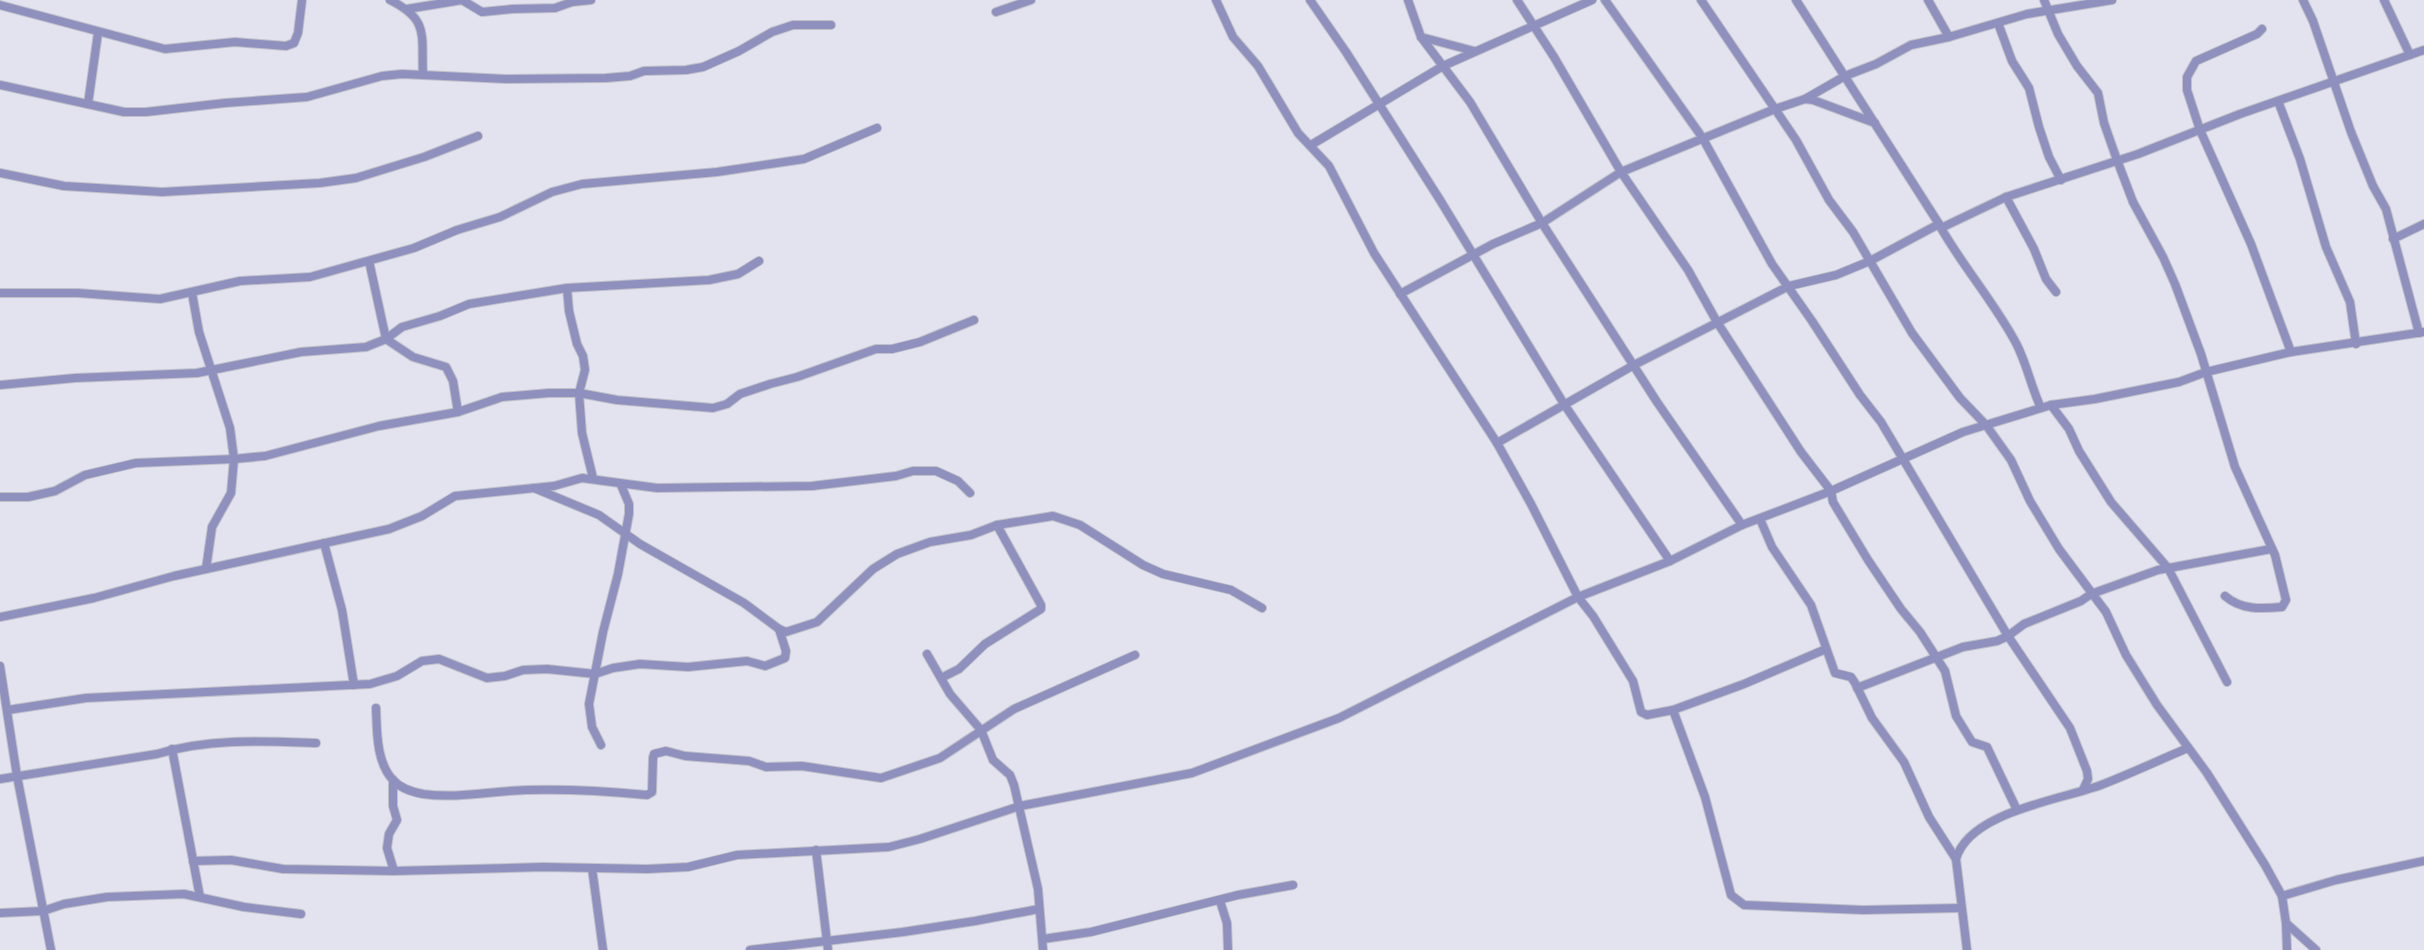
<svg xmlns="http://www.w3.org/2000/svg" width="2424" height="950" viewBox="0 0 2424 950" font-family="'PT Sans',sans-serif">
  <style>
    .lines { fill: none; stroke-linecap: round; stroke-linejoin: round }
    .street-casing { stroke: #bfc0c9; stroke-width: 10 }
    .street { stroke: #9090bf; stroke-width: 8 }
  </style>
  <rect width="100%" height="100%" fill="#e2e3ee"/>
  <g class="lines">
    <g class="street-casing">
      <g id="street">
        <path d="M390,0c40,20 31,35 33,75"/>
        <polyline points="1216,0 1233,37 1258,66 1298,133 1329,166 1374,253 1497,443 1531,504 1578,597 1593,616 1633,681 1641,712 1647,715 1673,710 1744,684 1826,649"/>
        <polyline points="1310,0 1346,52 1440,200 1564,404 1670,561"/>
        <polyline points="1408,0 1421,37 1470,102 1542,223 1657,402 1742,525"/>
        <polyline points="1517,0 1554,57 1621,172 1688,270 1717,322 1801,452 1831,491 1833,502 1868,560 1901,609 1920,632 1945,671 1956,716 1972,742 1987,747 2017,810"/>
        <polyline points="1605,0 1702,137 1772,264 1812,321 1860,395 1881,422 2008,636 2070,728 2087,771 2088,779 2083,790"/>
        <polyline points="1701,0 1796,140 1829,200 1853,232 1912,333 1960,398 1986,425 2011,460 2030,501 2059,549 2106,612 2126,655 2157,705 2207,773 2265,865 2282,896 2286,923 2287,950"/>
        <polyline points="1796,0 1939,224"/>
        <polyline points="1928,0 1949,37"/>
        <path d="M2044,0l14,34 19,32 21,27 6,30 13,37 16,42 30,55 12,27 26,70 34,113 40,88 11,45 -4,7c-21,2 -41,3 -57,-11"/>
        <polyline points="2303,0 2313,21 2351,132 2373,186 2386,209 2419,333"/>
        <polyline points="2384,0 2410,55"/>
        <polyline points="0,5 165,49 235,42 286,46 294,43 298,33 302,0"/>
        <polyline points="407,9 462,0 482,12 512,9 555,8 572,2 591,0"/>
        <polyline points="996,12 1031,0"/>
        <polyline points="1998,23 2012,61 2029,88 2039,127 2049,157 2061,180"/>
        <polyline points="2262,29 2257,34 2196,61 2187,77 2187,90 2200,130 2251,244 2291,352"/>
        <polyline points="1421,37 1474,51"/>
        <polyline points="0,85 124,112 146,112 225,103 307,97 382,76 402,74 506,79 606,78 630,76 644,71 686,70 703,67 739,51 772,32 793,25 831,25"/>
        <polyline points="1805,99 1845,76 1876,64 1911,45 1949,37 2027,14 2112,0"/>
        <polyline points="2278,101 2300,159 2326,247 2350,302 2356,344"/>
        <polyline points="88,104 98,33"/>
        <polyline points="1311,145 1443,66 1592,0"/>
        <polyline points="0,173 64,186 162,192 320,183 356,178 424,157 478,136"/>
        <polyline points="2006,197 2034,249 2046,279 2056,292"/>
        <path d="M1941,228c23,40 53,74 75,115 11,21 15,44 25,65"/>
        <polyline points="2393,239 2424,224"/>
        <polyline points="369,261 386,339 413,357 446,367 453,381 458,412 502,397 549,393 579,393 617,400 713,408 727,404 740,394 770,384 797,377 876,349 892,349 920,342 974,320"/>
        <polyline points="567,288 569,311 577,344 583,356 585,370 579,393 582,433 593,478"/>
        <polyline points="0,293 78,293 160,299 240,281 310,277 414,248 457,230 500,217 552,192 582,184 717,172 804,159 877,128"/>
        <polyline points="192,293 199,332 230,428 234,459 231,493 212,527 206,569"/>
        <polyline points="1400,294 1493,244 1542,223 1621,172 1775,109 1805,99 1813,100 1875,123"/>
        <polyline points="0,385 75,378 197,373 301,352 366,347 386,339 402,327 440,316 469,304 567,288 709,280 738,274 759,261"/>
        <polyline points="2051,405 2069,429 2079,451 2111,502 2168,568 2227,682"/>
        <polyline points="1497,443 1634,365 1744,309 1789,286 1836,275 1870,261 1939,224 1941,228 2006,197 2138,154 2240,114 2424,50"/>
        <polyline points="534,488 599,515 640,544 744,603 779,629 786,632 817,622 873,569 897,554 930,542 971,535 997,525 1053,516 1080,525 1143,565 1163,574 1231,590 1262,608"/>
        <polyline points="0,497 28,497 55,491 85,475 136,463 234,459 265,456 379,426 458,412"/>
        <polyline points="1760,519 1772,547 1811,605 1835,673 1851,677 1855,683 1872,718 1904,762 1929,817 1956,859"/>
        <polyline points="324,543 342,610 354,685"/>
        <polyline points="0,617 94,598 174,576 389,529 422,516 455,496 554,486 582,478 657,488 812,486 896,476 913,471 936,471 958,481 970,493"/>
        <polyline points="927,654 950,694 981,730 993,760 1010,775 1014,785 1038,889 1043,950"/>
        <polyline points="0,666 17,776 51,950"/>
        <polyline points="941,678 959,669 985,644 1041,609 1041,605 997,525"/>
        <polyline points="1857,688 1963,647 1997,641 2008,636 2024,624 2081,601 2091,594 2158,570 2271,549"/>
        <path d="M376,708c1,23 0,54 17,72 7,8 19,12 30,14 33,5 69,-3 103,-4 40,-1 80,1 121,5l5,-3 1,-34 1,-4 12,-3 19,5 64,5 17,6 36,-1 79,12 59,-20 74,-49 121,-54"/>
        <polyline points="8,710 86,698 370,684 397,676 422,661 439,659 487,678 505,676 523,670 547,669 595,674 613,668 640,664 688,667 747,661 765,666 785,658 786,651 779,629"/>
        <polyline points="1673,710 1705,797 1731,895 1744,905 1863,910 1961,908"/>
        <polyline points="601,745 592,727 589,704 603,632 618,574 629,514 629,504 621,485"/>
        <polyline points="172,749 200,897"/>
        <path d="M0,779l157,-25c51,-16 106,-13 159,-11"/>
        <polyline points="393,780 393,806 397,820 389,834 387,848 394,871"/>
        <polyline points="816,850 828,950"/>
        <polyline points="193,861 231,860 283,869 394,871 543,867 647,869 688,867 737,855 889,847 920,839 1020,806 1192,773 1339,718 1578,597 1670,561 1742,525 1831,491 1963,432 2051,405 2095,399 2179,382 2206,372 2291,352 2424,332"/>
        <polyline points="592,868 603,950"/>
        <polyline points="2282,896 2336,880 2424,861"/>
        <polyline points="1220,901 1227,923 1228,950"/>
        <polyline points="0,913 43,911 64,904 107,897 184,894 244,907 301,914"/>
        <polyline points="2286,923 2316,950"/>
        <polyline points="1043,939 1091,932 1238,895 1293,885"/>
        <polyline points="750,950 903,932 975,921 1039,909"/>
        <path d="M1967,950l-11,-91c13,-47 104,-59 145,-74 29,-11 58,-25 87,-37"/>
      </g>
    </g>
    <use href="#street" class="street"/>
  </g>
</svg>
